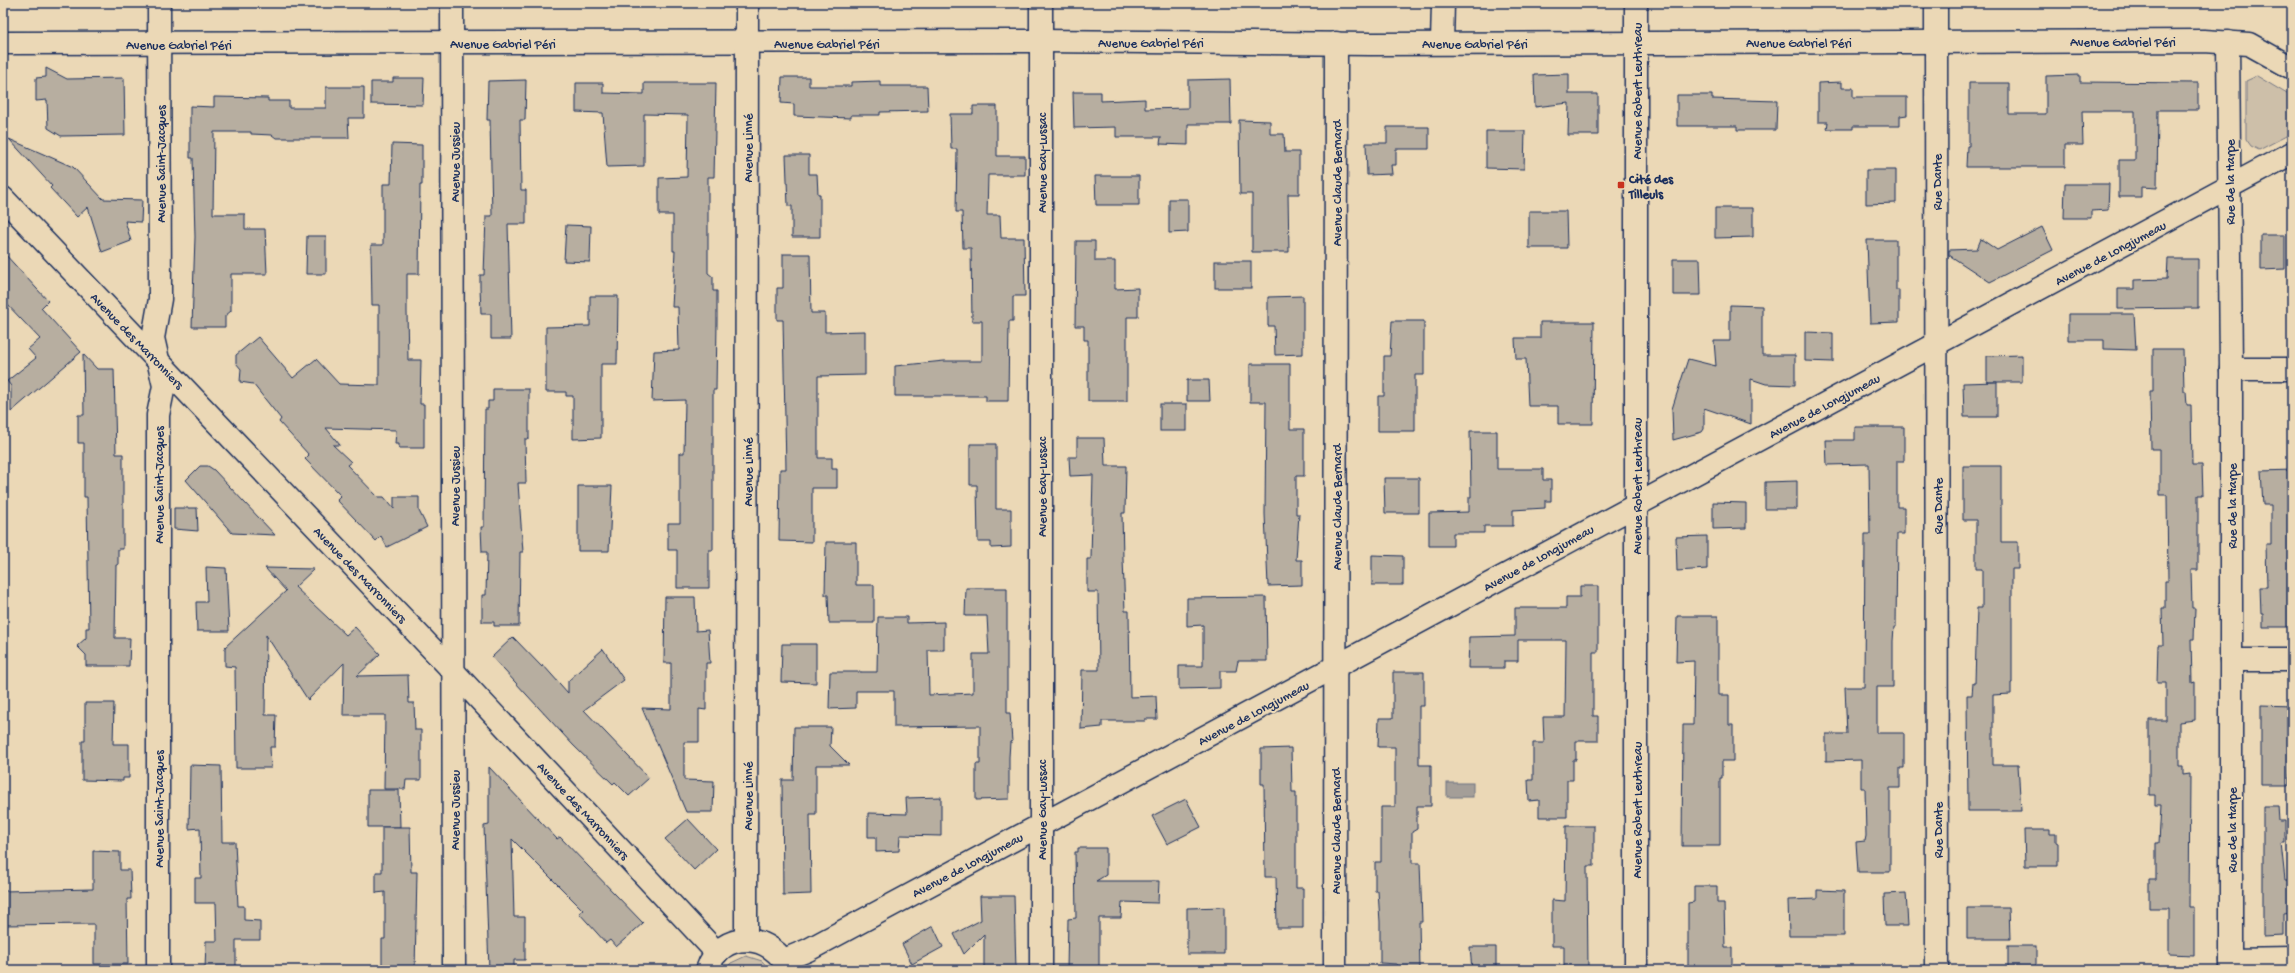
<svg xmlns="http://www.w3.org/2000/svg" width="2295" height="973" viewBox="0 0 2295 973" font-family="'Gochi Hand',sans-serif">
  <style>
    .green { fill: #cdbfa9; stroke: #747784 }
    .water { fill: #a49e98; stroke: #6d7281 }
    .building { fill: #b7aea0; stroke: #1b2f5e }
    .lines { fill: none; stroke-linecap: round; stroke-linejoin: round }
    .minor-casing { stroke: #1b2f5e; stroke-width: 25 }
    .tertiary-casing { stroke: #1b2f5e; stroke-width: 25 }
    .minor { stroke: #ebd8b6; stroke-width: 22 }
    .tertiary { stroke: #ebd8b6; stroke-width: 22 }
    .poi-dot { fill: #c8321e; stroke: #ebd8b6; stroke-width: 1.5 }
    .labels { text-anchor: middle; stroke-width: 4; stroke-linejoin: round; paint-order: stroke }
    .street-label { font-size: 13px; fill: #1b2f5e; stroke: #ebd8b6 }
    .poi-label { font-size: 13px; font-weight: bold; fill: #1b2f5e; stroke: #ebd8b6; text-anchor: start }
  </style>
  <rect width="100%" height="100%" fill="#ebd8b6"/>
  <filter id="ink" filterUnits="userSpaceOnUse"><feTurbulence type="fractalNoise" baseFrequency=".025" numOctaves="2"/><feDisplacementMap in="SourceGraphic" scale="8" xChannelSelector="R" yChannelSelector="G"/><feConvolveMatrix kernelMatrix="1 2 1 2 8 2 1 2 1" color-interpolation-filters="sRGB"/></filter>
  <g filter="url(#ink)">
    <g class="green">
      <polygon points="2257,76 2292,97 2292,133 2259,150 2251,146 2246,139 2246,81"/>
      <polygon points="746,956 762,961 770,970 725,970 731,963"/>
    </g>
    <rect class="water" x="1447" y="783" width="26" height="14"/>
    <g class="building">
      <polygon points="46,68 67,79 124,78 125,135 61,136 48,128 47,100 36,101 36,78 46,77"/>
      <polygon points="1569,74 1569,94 1598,94 1598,135 1568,135 1569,103 1535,107 1534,75"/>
      <polygon points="2080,75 2080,82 2198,83 2198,110 2158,110 2157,188 2141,187 2141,197 2119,197 2119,160 2135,160 2135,111 2082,111 2083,145 2065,145 2065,167 1966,167 1967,146 1969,146 1969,83 2009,83 2009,114 2046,114 2046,76"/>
      <polygon points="782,77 809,77 809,86 851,86 851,82 880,81 880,86 927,86 928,111 880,112 880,115 851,115 851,118 794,116 794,104 781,103"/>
      <polygon points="393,78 424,78 423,105 371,104 371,82 393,82"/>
      <polygon points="1230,79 1231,124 1188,124 1188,145 1160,144 1161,137 1116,137 1116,127 1074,128 1073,92 1101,92 1101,101 1145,99 1145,109 1188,108 1188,80"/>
      <polygon points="526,80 525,120 520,120 521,190 526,190 526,224 508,224 511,339 491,339 491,314 481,314 480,287 480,275 484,275 486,216 492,216 490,120 487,120 488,81"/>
      <polygon points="1842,82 1842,88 1853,88 1853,97 1907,97 1907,115 1900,116 1900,126 1853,126 1853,129 1827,129 1828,122 1818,122 1818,83"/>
      <polygon points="576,83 603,83 603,93 644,94 644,83 716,83 714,177 708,177 708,273 713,277 713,291 717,291 717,322 716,390 713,390 713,550 709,550 709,588 677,588 677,550 668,550 668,523 680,523 680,453 684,453 685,400 652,401 654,351 679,350 678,307 672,307 675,251 673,251 673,215 659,215 659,178 687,177 688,115 644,114 644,166 607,167 603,113 576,112"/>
      <polygon points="326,87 364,87 364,118 348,118 349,138 276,138 272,135 251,134 251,132 214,132 213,214 245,214 245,229 265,229 267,274 231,274 231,311 225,316 225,327 192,327 195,237 193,158 190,158 190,106 214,107 214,97 268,98 268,101 289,101 289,108 326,108"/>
      <polygon points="1677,95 1712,95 1712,99 1777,101 1776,130 1737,130 1737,126 1677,126"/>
      <polygon points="973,106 997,106 997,156 1025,156 1025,175 988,175 987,215 1000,215 1001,238 1024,238 1025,296 1013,296 1013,321 1009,321 1008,401 986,401 986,396 895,396 895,366 944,361 982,361 982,321 972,321 971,248 963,248 962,212 956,212 957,149 951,149 950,114 973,114"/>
      <polygon points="1239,120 1270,121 1270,134 1284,134 1285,152 1299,152 1299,194 1288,194 1289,252 1252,252 1252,194 1240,194"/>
      <polygon points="1387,127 1429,127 1429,149 1396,149 1396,165 1391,165 1392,174 1367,175 1366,143 1387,143"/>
      <polygon points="1486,131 1525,131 1524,169 1486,168"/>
      <polygon points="9,139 73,167 103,199 142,200 141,222 125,221 131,241 102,252 88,207 77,217 50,188 52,186"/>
      <polygon points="392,144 422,145 422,185 420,185 419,274 407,274 407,312 408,360 421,360 420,404 424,404 424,448 399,448 399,444 395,444 396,430 326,428 340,445 333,445 351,462 347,465 378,497 384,497 394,509 394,497 419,497 419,511 427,527 387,547 381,536 376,541 337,500 341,496 305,459 309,455 279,422 281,419 253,384 240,382 241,369 236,363 236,355 258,337 293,378 316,359 339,384 379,385 379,305 372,305 371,245 383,245 383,184 391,184"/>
      <polygon points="786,155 809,155 809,174 817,174 818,194 820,194 820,237 792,237 792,206 788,206"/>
      <polygon points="1866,170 1896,170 1896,203 1866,204"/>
      <polygon points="1095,176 1139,176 1139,205 1096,205"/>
      <polygon points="2065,184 2109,184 2108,210 2091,211 2091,218 2064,218"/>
      <polygon points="1169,199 1188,199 1188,232 1169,233"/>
      <polygon points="1715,208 1753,208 1753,237 1715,238"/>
      <polygon points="1529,211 1566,211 1567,248 1529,248"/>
      <polygon points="566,225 591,226 590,262 564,261"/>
      <polygon points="2042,227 2053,250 1990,282 1949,255 1949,250 1977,249 1981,239 1997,250"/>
      <polygon points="2261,235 2285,235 2285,269 2261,270"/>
      <polygon points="307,236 326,236 326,274 306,274"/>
      <polygon points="1867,240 1896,240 1896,290 1899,290 1899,322 1870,323"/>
      <polygon points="1076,241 1095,241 1095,261 1115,261 1115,289 1138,288 1138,317 1127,317 1127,401 1088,401 1088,340 1084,340 1084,326 1075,326"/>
      <polygon points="3,252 48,301 41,308 81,352 11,412 11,386 7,381 36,358 28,349 40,339 3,300"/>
      <polygon points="783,254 810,254 811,313 825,313 825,332 865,331 865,375 818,376 818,458 832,458 832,469 837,469 837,488 812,488 812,542 779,541 780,469 786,469 783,320 777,320 777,288 783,288"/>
      <polygon points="1673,259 1700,259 1701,295 1673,295"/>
      <polygon points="2168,259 2198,259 2198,308 2118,309 2118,289 2134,289 2134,280 2167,279"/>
      <rect x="1215" y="261" width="36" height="27"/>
      <polygon points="590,296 618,296 617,364 601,364 601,438 573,439 573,396 566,396 566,392 546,392 546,327 590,326"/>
      <polygon points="1303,296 1303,354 1275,355 1274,326 1268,326 1268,297"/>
      <polygon points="1730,305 1762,306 1762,355 1795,355 1795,385 1766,384 1751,379 1751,424 1704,408 1704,429 1702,432 1673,440 1672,409 1688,359 1716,366 1714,341 1730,341"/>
      <polygon points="2068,314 2134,314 2136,350 2104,349 2104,340 2068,340"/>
      <polygon points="1392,321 1424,321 1424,375 1415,375 1415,431 1378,431 1378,396 1384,396 1384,356 1390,356"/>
      <polygon points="1540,322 1594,322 1593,424 1558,424 1558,406 1528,406 1526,359 1516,359 1515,338 1540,338"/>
      <polygon points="1805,332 1833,333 1833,362 1805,361"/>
      <polygon points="2153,349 2183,349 2184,391 2186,391 2187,405 2191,405 2192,465 2202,465 2203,495 2198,495 2198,570 2191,570 2192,608 2195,608 2194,639 2191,639 2192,683 2195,682 2195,720 2179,722 2179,766 2183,766 2183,775 2190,774 2189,907 2194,907 2194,955 2169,954 2169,908 2149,908 2149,880 2156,880 2156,843 2159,843 2161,805 2155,805 2155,795 2149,795 2149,720 2166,720 2166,683 2157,683 2158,645 2163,645 2162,608 2165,608 2165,581 2168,581 2167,495 2160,495 2160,449 2151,449 2150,391 2153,391"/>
      <polygon points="83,354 97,369 114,369 116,454 123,454 123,549 118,549 118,565 116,565 115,638 130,638 129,666 86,666 86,655 77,646 86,638 86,628 89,628 87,497 84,497 84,443 78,443 78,415 84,415"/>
      <polygon points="2022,355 2022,382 1987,382 1987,356"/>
      <polygon points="1250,364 1290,364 1290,429 1304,429 1304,476 1296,476 1296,514 1299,514 1296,560 1302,560 1302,585 1268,586 1265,514 1266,402 1250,402"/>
      <polygon points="1187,380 1209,380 1210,401 1187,401"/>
      <polygon points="1997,382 1997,417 1964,417 1963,383"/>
      <polygon points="493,389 529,389 529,439 525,439 526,483 518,483 523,552 520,552 519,626 494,626 494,622 482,622 482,595 486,595 487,552 482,552 481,527 484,527 485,409 488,409 488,401 493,401"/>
      <rect x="1160" y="404" width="27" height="27"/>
      <polygon points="1855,427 1904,427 1904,461 1897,461 1897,507 1904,507 1904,534 1897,534 1896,627 1894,627 1893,641 1893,687 1877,687 1877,733 1904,733 1904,768 1900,768 1900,788 1890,788 1890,872 1858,872 1856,842 1865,841 1866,836 1865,788 1861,788 1861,760 1826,761 1826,734 1847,734 1845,687 1864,687 1865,534 1870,534 1869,464 1827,465 1826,440 1855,440"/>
      <polygon points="1470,431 1497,431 1497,469 1543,469 1543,480 1551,480 1551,501 1545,501 1545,508 1513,510 1513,526 1484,526 1484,533 1453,533 1453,546 1429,546 1429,513 1469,512 1469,497 1471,497"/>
      <polygon points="1077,438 1104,438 1105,466 1126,466 1125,513 1122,513 1123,559 1125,611 1129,611 1130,697 1156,696 1157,719 1145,719 1145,721 1102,721 1102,727 1081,729 1082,670 1099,670 1098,592 1087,592 1087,559 1091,559 1093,475 1070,476 1069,457 1077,457"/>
      <polygon points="970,444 996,444 996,509 1011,509 1011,547 991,548 991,542 978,542 977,485 970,485"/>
      <polygon points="200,466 208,466 214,470 275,535 232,533 186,480"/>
      <polygon points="1963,466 2001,466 2001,542 2018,542 2018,569 2012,569 2012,683 2011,683 2011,694 1993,695 1993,765 2018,765 2021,811 1968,811 1967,695 1972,695 1973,683 1975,683 1977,608 1982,608 1982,569 1976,569 1976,520 1963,520"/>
      <polygon points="2292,470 2292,627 2263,627 2263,614 2261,614 2260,587 2267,587 2266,544 2271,544 2271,505 2263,505 2261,471"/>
      <polygon points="1384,478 1419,478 1419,513 1385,513"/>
      <polygon points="1797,481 1797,509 1765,509 1765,482"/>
      <polygon points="578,486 612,486 609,551 578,551"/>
      <polygon points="1713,502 1746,503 1746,528 1713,529"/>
      <polygon points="174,508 197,508 198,531 174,529"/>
      <polygon points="1707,536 1707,569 1677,571 1676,537"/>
      <polygon points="826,542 856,542 856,585 874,585 874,623 829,623 828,595 825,595"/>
      <polygon points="1372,555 1403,556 1403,585 1372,585"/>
      <polygon points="206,567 226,568 229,631 197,631 196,602 207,602"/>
      <polygon points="265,568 314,569 295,587 346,635 355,627 380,654 357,676 408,675 409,703 414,703 415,730 421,730 421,780 406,780 405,789 384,789 385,715 343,715 344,663 308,700 266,635 265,715 276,715 275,747 270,747 271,768 236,768 235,667 225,666 225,647 286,591"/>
      <polygon points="1580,586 1598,586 1598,652 1593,652 1593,716 1598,716 1598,741 1576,741 1576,760 1573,760 1573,780 1567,780 1567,817 1539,817 1539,800 1529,801 1528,780 1533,780 1533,743 1544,743 1543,717 1565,717 1566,640 1518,640 1518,661 1504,661 1504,668 1468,668 1469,637 1515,636 1515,608 1566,608 1566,597 1580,597"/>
      <polygon points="966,588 1007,588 1007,713 1010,713 1012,742 1010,742 1009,757 1009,799 976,800 976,764 980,764 980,726 894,727 894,691 856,691 856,708 829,709 830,672 877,672 878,617 907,617 907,623 944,622 944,650 928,650 929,695 973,693 973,654 989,654 987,616 965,616"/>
      <polygon points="665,597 695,597 696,631 708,630 710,663 706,663 706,710 699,709 699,742 684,742 684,780 714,781 713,812 686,812 642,708 671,709 671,663 664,663"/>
      <polygon points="1266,597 1267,661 1238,661 1236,671 1220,671 1220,688 1179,689 1179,666 1203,666 1203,625 1187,626 1187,598"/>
      <polygon points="1677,616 1718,616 1718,695 1729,695 1729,725 1733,725 1733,761 1722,761 1722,778 1720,778 1720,846 1682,846 1683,725 1693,725 1694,661 1676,662"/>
      <polygon points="513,637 542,667 543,665 568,693 568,681 603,649 624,680 584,710 649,778 629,796 615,782 613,784 573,745 492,657"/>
      <polygon points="782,644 816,644 816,683 781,682"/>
      <polygon points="1393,672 1424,672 1424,706 1419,706 1419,765 1431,765 1431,806 1417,806 1417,829 1412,832 1412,863 1420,863 1421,891 1422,922 1419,922 1420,970 1397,970 1397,964 1380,963 1380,922 1378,891 1375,891 1375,862 1381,862 1381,807 1395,807 1395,747 1378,747 1379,718 1393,718"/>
      <polygon points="85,703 114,703 113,744 129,744 129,778 123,778 123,781 82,780 82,741 85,741"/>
      <polygon points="2261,705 2292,706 2290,785 2261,785"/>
      <polygon points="794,727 831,727 830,746 849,765 816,765 816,814 810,814 811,894 783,895 782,780 793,780"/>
      <polygon points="1291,748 1292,792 1296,792 1296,888 1303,888 1303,928 1277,928 1276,877 1265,877 1264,784 1261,784 1261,749"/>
      <polygon points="190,765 221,766 222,842 235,842 238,906 244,906 244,920 260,921 260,940 236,940 236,970 205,970 206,941 217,941 216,903 195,903 195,878 201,878 200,828 189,829"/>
      <polygon points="489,767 557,839 560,837 643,923 616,947 610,940 606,943 579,913 583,910 512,839 514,917 525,917 525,960 514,960 514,970 489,970 484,826 489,825"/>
      <polygon points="368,790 399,790 400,827 368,827"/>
      <polygon points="941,797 941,836 900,835 899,851 876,852 876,837 868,837 868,813 907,814 906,798"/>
      <polygon points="1186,799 1201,827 1167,844 1152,816"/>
      <polygon points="2263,806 2278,806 2279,821 2285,821 2285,843 2281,843 2285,880 2292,880 2292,912 2284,913 2284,935 2263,936"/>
      <polygon points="688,819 716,849 694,870 665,839"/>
      <polygon points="1566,826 1594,826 1594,866 1587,866 1588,970 1564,970 1564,946 1552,946 1552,900 1565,901"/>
      <polygon points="382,827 410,827 411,872 417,872 415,970 382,970 382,939 385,939 385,892 376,893 376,872 382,872"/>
      <polygon points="2024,830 2050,830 2050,834 2056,834 2056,842 2058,843 2058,866 2025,866"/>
      <polygon points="1078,848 1106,848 1106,875 1096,881 1159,881 1158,903 1122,902 1121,918 1099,918 1099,970 1067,970 1068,919 1076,918 1075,852 1078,852"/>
      <polygon points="93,851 120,852 120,870 130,870 131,899 127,899 128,964 94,964 94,924 3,925 3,891 93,889"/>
      <polygon points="1694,886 1717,886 1717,903 1724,903 1725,948 1732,948 1732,970 1688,970 1688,903 1694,902"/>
      <polygon points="1817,890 1844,891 1844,936 1789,936 1788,900 1817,899"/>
      <polygon points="1906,893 1908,926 1885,926 1884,894"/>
      <polygon points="980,896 1014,896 1016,970 984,970 984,934 964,954 954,934 981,920"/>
      <polygon points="1224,907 1224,954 1187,954 1187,908"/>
      <polygon points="1967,908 2009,908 2010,939 1967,939"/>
      <polygon points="933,926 943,947 912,964 902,944"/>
      <rect x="2008" y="946" width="28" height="22"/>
      <polygon points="1470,947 1496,947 1496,970 1472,970"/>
    </g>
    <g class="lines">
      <g class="minor-casing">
        <g id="minor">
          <polyline points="452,3 454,970"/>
          <polyline points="1041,3 1041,970"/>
          <polyline points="1636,3 1636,970"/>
          <polyline points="1936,3 1937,970"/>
          <polyline points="2228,42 2231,369 2231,970"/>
          <polyline points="3,43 1041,41 1371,44 2204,41 2249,44 2292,68"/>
          <polyline points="1442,43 1443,3"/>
          <polyline points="3,198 454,672 717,953"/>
          <polyline points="2231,369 2292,369"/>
          <polyline points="2231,660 2292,660"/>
          <polyline points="746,940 747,3"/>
          <polyline points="2231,960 2292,959"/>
          <polyline points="158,970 158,415 164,386 153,338 160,299 159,3"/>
          <polyline points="1335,970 1336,43"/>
        </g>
      </g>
      <g class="tertiary-casing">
        <g id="tertiary">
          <polyline points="784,960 808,950 2292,153"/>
          <path d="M707,970c13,-41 66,-38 81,0"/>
        </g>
      </g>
      <use href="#minor" class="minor"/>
      <use href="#tertiary" class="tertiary"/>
    </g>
  </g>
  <rect class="poi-dot" x="1617" y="181" width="8" height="8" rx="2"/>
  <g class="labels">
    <g class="street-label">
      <text x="2123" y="46">Avenue Gabriel Péri</text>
      <text x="1151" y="47">Avenue Gabriel Péri</text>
      <text x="1799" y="47">Avenue Gabriel Péri</text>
      <text x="503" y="48">Avenue Gabriel Péri</text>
      <text x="827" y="48">Avenue Gabriel Péri</text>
      <text x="1475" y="48">Avenue Gabriel Péri</text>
      <text x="179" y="49">Avenue Gabriel Péri</text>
      <text transform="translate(1636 91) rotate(-90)" y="5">Avenue Robert Leuthreau</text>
      <text transform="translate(747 148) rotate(-90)" y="5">Avenue Linné</text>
      <text transform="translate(454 162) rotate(-90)" y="5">Avenue Jussieu</text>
      <text transform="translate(1041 163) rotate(-90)" y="5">Avenue Gay-Lussac</text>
      <text transform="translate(160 164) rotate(-90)" y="5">Avenue Saint-Jacques</text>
      <text transform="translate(1936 182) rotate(-90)" y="5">Rue Dante</text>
      <text transform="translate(2229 182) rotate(-90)" y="5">Rue de la Harpe</text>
      <text transform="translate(1336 183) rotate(-90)" y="5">Avenue Claude Bernard</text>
      <text transform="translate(2110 252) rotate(-28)" y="5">Avenue de Longjumeau</text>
      <text transform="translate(138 340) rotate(46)" y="5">Avenue des Marronniers</text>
      <text transform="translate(1824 405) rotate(-28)" y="5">Avenue de Longjumeau</text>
      <text transform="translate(747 472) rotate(-90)" y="5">Avenue Linné</text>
      <text transform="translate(158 485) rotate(-90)" y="5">Avenue Saint-Jacques</text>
      <text transform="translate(454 486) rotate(-90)" y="5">Avenue Jussieu</text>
      <text transform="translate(1636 486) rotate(-90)" y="5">Avenue Robert Leuthreau</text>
      <text transform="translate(1041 487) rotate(-90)" y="5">Avenue Gay-Lussac</text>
      <text transform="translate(1937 506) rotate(-90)" y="5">Rue Dante</text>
      <text transform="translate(2231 506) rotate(-90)" y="5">Rue de la Harpe</text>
      <text transform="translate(1336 507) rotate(-90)" y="5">Avenue Claude Bernard</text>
      <text transform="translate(1538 557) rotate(-29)" y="5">Avenue de Longjumeau</text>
      <text transform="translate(361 574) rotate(46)" y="5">Avenue des Marronniers</text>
      <text transform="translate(1253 712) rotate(-28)" y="5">Avenue de Longjumeau</text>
      <text transform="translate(747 796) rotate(-90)" y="5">Avenue Linné</text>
      <text transform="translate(158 809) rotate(-90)" y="5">Avenue Saint-Jacques</text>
      <text transform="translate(454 810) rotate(-90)" y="5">Avenue Jussieu</text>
      <text transform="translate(584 810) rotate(47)" y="5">Avenue des Marronniers</text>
      <text transform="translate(1041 810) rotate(-90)" y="5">Avenue Gay-Lussac</text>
      <text transform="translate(1636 810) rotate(-90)" y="5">Avenue Robert Leuthreau</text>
      <text transform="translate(1937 830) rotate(-90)" y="5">Rue Dante</text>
      <text transform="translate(2231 830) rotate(-90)" y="5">Rue de la Harpe</text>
      <text transform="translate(1335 831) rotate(-90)" y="5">Avenue Claude Bernard</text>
      <text transform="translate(967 864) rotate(-28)" y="5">Avenue de Longjumeau</text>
    </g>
    <g class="poi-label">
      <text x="1629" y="183">Cité des<tspan x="1629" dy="15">Tilleuls</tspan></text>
    </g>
  </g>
  <rect width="2295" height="973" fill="none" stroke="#ebd8b6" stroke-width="16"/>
  <rect x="8" y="8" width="2279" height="957" fill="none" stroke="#1b2f5e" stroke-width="1.5" filter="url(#ink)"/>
</svg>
